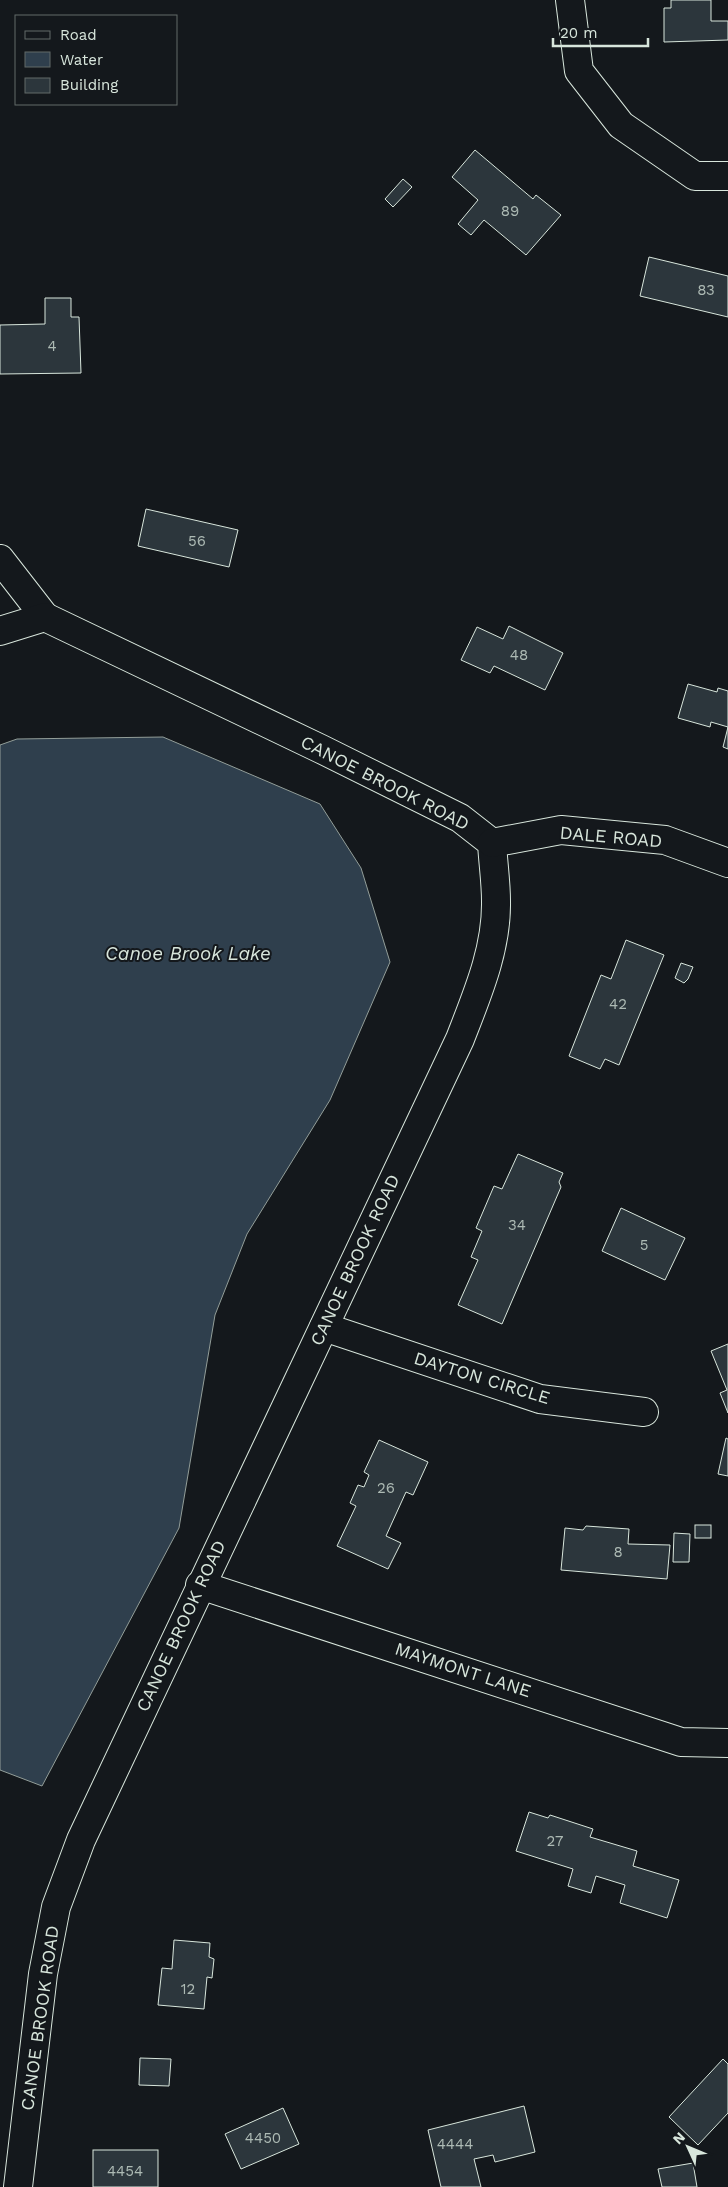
<svg xmlns="http://www.w3.org/2000/svg" width="728" height="2187" viewBox="0 0 728 2187" font-family="'Work Sans',sans-serif">
  <style>
    .water { fill: #2f3f4d; stroke: #939e99 }
    .building { fill: #2c363c; stroke: #d8e6dc }
    .lines { fill: none; stroke-linecap: round; stroke-linejoin: round }
    .minor-casing { stroke: #d8e6dc; stroke-width: 30 }
    .minor { stroke: #14181c; stroke-width: 28 }
    .labels { text-anchor: middle; stroke-width: 4; stroke-linejoin: round; paint-order: stroke }
    .number-label { font-size: 15px; fill: #adbab4 }
    .street-label { font-size: 18px; fill: #d8e6dc; stroke: #14181c }
    .water-label { font-size: 19px; font-style: italic; fill: #d8e6dc; stroke: #14181c }
  </style>
  <rect width="100%" height="100%" fill="#14181c"/>
  <polygon class="water" points="163,737 320,804 361,868 390,962 330,1100 247,1234 215,1315 179,1528 42,1786 0,1770 0,745 17,739"/>
  <g class="building">
    <polygon points="671,0 711,0 711,21 728,21 728,40 664,42 664,8 671,8"/>
    <polygon points="475,150 533,199 536,195 561,215 526,255 484,220 471,235 458,224 478,200 452,177"/>
    <polygon points="403,179 412,187 393,207 385,199"/>
    <polygon points="649,257 728,276 728,317 640,296"/>
    <polygon points="45,298 71,298 71,317 79,317 81,373 0,374 0,325 45,324"/>
    <polygon points="146,509 238,530 229,567 138,546"/>
    <polygon points="509,626 563,653 545,690 494,666 490,673 461,660 477,627 503,639"/>
    <polygon points="688,684 717,692 718,688 728,691 728,749 723,747 728,727 711,722 710,727 678,718"/>
    <polygon points="626,940 664,955 619,1065 605,1059 600,1069 569,1056 601,975 611,979"/>
    <polygon points="681,963 693,967 688,979 684,983 675,978"/>
    <polygon points="518,1154 563,1173 559,1182 561,1187 502,1324 458,1305 478,1260 471,1257 482,1231 476,1228 494,1186 502,1189"/>
    <polygon points="621,1208 685,1238 665,1280 602,1251"/>
    <polygon points="728,1344 728,1413 720,1393 727,1390 711,1351"/>
    <polygon points="726,1438 728,1439 728,1476 718,1474"/>
    <polygon points="379,1440 428,1462 413,1495 406,1492 386,1536 401,1543 388,1569 337,1546 356,1506 350,1503 358,1485 364,1487 369,1475 364,1472"/>
    <rect x="695" y="1525" width="16" height="13"/>
    <polygon points="586,1526 629,1529 628,1544 670,1545 667,1579 561,1570 565,1528 583,1530"/>
    <polygon points="674,1533 690,1534 689,1562 673,1562"/>
    <polygon points="529,1812 548,1818 550,1815 593,1829 590,1837 637,1851 633,1866 679,1880 667,1918 620,1903 625,1885 596,1876 591,1893 568,1886 573,1869 516,1851"/>
    <polygon points="174,1940 210,1943 209,1957 214,1959 212,1978 207,1977 204,2009 158,2005 162,1968 172,1969"/>
    <polygon points="140,2058 171,2059 169,2086 139,2085"/>
    <polygon points="723,2059 728,2064 728,2113 698,2145 669,2117"/>
    <polygon points="524,2106 535,2152 495,2162 493,2155 474,2159 481,2187 441,2187 428,2130"/>
    <polygon points="283,2108 299,2144 241,2169 225,2134"/>
    <rect x="93" y="2150" width="65" height="37"/>
    <polygon points="693,2163 697,2187 662,2187 658,2169"/>
  </g>
  <g class="lines">
    <g class="minor-casing">
      <g id="minor">
        <polyline points="570,0 579,71 621,125 695,176 728,176"/>
        <polyline points="0,559 45,617"/>
        <path d="M0,631l45,-14 276,132 139,69 32,25c1,19 4,39 4,58 1,48 -19,94 -36,138l-379,801 -25,67 -13,67 -25,213"/>
        <polyline points="492,843 561,830 665,840 728,863"/>
        <polyline points="324,1327 540,1399 644,1412"/>
        <polyline points="200,1585 681,1742 728,1743"/>
      </g>
    </g>
    <use href="#minor" class="minor"/>
  </g>
  <g class="labels">
    <g class="number-label">
      <text x="510" y="216">89</text>
      <text x="706" y="295">83</text>
      <text x="52" y="351">4</text>
      <text x="197" y="546">56</text>
      <text x="519" y="660">48</text>
      <text x="618" y="1009">42</text>
      <text x="517" y="1230">34</text>
      <text x="644" y="1250">5</text>
      <text x="386" y="1493">26</text>
      <text x="618" y="1557">8</text>
      <text x="555" y="1846">27</text>
      <text x="188" y="1994">12</text>
      <text x="263" y="2143">4450</text>
      <text x="455" y="2149">4444</text>
      <text x="125" y="2176">4454</text>
    </g>
    <g class="street-label">
      <text transform="translate(385 783) rotate(27)" y="6">CANOE BROOK ROAD</text>
      <text transform="translate(611 837) rotate(5)" y="6">DALE ROAD</text>
      <text transform="translate(355 1260) rotate(-65)" y="6">CANOE BROOK ROAD</text>
      <text transform="translate(482 1378) rotate(17)" y="6">DAYTON CIRCLE</text>
      <text transform="translate(181 1626) rotate(-65)" y="6">CANOE BROOK ROAD</text>
      <text transform="translate(463 1670) rotate(18)" y="6">MAYMONT LANE</text>
      <text transform="translate(40 2018) rotate(-82)" y="6">CANOE BROOK ROAD</text>
    </g>
    <g class="water-label">
      <text x="188" y="960">Canoe Brook Lake</text>
    </g>
  </g>
  <rect x="15" y="15" width="162" height="90" fill="#14181c" stroke="#626a69"/>
  <rect x="25" y="31" width="25" height="8" fill="#14181c" stroke="#626a69"/>
  <text x="60" y="40" font-size="15" fill="#d8e6dc">Road</text>
  <rect x="25" y="52" width="25" height="15" fill="#2f3f4d" stroke="#626a69"/>
  <text x="60" y="65" font-size="15" fill="#d8e6dc">Water</text>
  <rect x="25" y="78" width="25" height="15" fill="#2c363c" stroke="#626a69"/>
  <text x="60" y="90" font-size="15" fill="#d8e6dc">Building</text>
  <g transform="translate(688 2147) rotate(314)" stroke="#14181c" stroke-width="4" paint-order="stroke">
  <path d="M0-4L9 19L0 12L-9 19Z" fill="#d8e6dc"/>
  <text y="-8" font-size="14" font-weight="bold" text-anchor="middle" fill="#d8e6dc">N</text>
  </g>
  <path d="M553 38v8h95v-8" fill="none" stroke="#d8e6dc" stroke-width="2.5"/>
  <text x="560" y="38" font-size="15" fill="#d8e6dc" stroke="#14181c" stroke-width="4" paint-order="stroke">20 m</text>
</svg>
